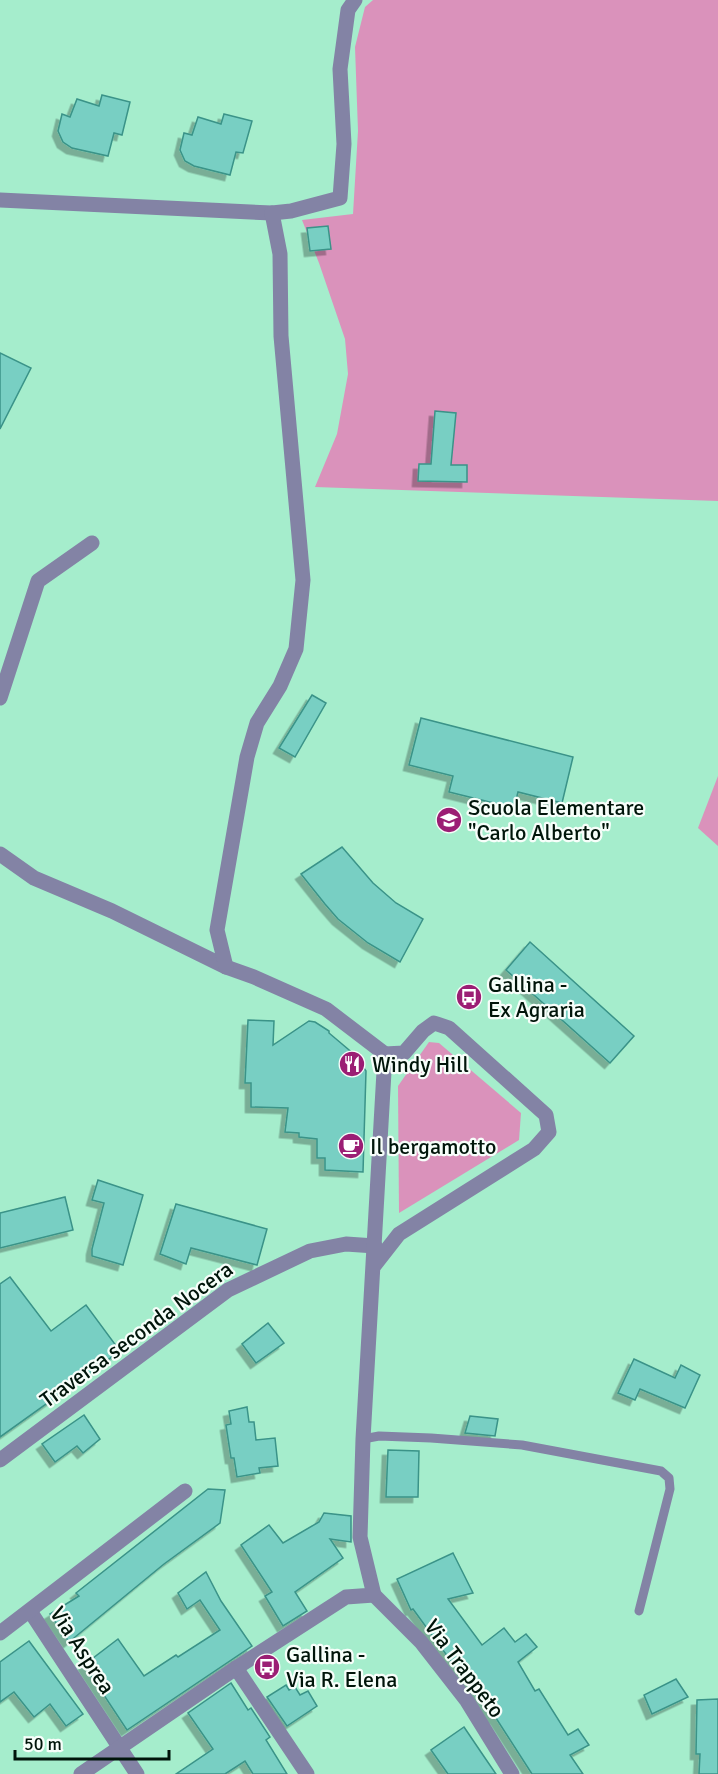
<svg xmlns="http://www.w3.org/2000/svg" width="718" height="1774" viewBox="0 0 718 1774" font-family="Signika,sans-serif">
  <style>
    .green { fill: #da92bb }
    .building { fill: #78cfc3; stroke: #3a9388; stroke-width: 1.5; filter: url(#shadow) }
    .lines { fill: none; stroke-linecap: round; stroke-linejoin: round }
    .lane { stroke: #8383a5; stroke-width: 9 }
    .street { stroke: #8383a5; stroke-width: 15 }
    .labels { text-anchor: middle; stroke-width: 4.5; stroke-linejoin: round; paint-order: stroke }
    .poi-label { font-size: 22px; fill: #00150a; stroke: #f7fefa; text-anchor: start }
    .street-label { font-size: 22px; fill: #00150a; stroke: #f7fefa }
  </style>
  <defs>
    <filter id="shadow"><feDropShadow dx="-5.5" dy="5.5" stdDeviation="0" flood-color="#0004"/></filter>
  </defs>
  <rect width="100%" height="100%" fill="#a5edcc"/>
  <g class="green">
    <polygon points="373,0 718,0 718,501 315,487 337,434 348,374 345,339 319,263 302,220 353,214 358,131 355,47 365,7"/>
    <polygon points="718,776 718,846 698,828"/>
    <polygon points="429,1042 439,1043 521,1113 519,1140 399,1213 398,1086"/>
  </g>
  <g class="building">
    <polygon points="102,95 130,102 122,135 114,133 108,156 72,148 63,142 58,131 62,114 70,117 77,99 99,106"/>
    <polygon points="224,114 252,121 243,153 236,152 230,175 194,166 185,161 180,150 184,133 192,135 198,117 221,124"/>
    <polygon points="328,226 331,249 310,251 307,228"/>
    <polygon points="0,353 31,368 0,429"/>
    <polygon points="435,411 456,413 451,465 467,465 467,482 418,481 419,464 431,464"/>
    <polygon points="312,695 326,703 295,757 279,748"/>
    <polygon points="421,718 573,757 562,803 518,792 514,808 449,792 453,776 409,765"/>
    <polygon points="342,847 373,883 396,903 423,919 400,962 368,943 338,919 325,904 301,874"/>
    <polygon points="530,942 634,1036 610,1063 506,970"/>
    <polygon points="248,1020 274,1021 273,1045 309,1021 315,1022 329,1031 329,1033 355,1055 366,1071 363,1172 325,1170 325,1158 317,1158 317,1139 299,1137 299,1133 285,1132 288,1108 251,1107 251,1083 245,1083"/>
    <polygon points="98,1180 143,1195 123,1265 92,1256 92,1249 104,1203 92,1200"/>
    <polygon points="65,1197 73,1230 0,1248 0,1213"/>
    <polygon points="176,1204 267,1229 257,1265 191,1248 186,1264 160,1254"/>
    <polygon points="10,1277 51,1331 86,1305 120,1351 0,1437 0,1284"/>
    <polygon points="268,1323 284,1343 256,1363 242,1344"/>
    <polygon points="634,1359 675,1378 681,1365 700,1375 685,1408 640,1389 635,1400 618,1393"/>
    <polygon points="247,1407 249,1422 254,1422 256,1440 275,1438 278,1466 259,1468 260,1473 237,1477 234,1458 231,1458 226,1425 231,1424 229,1411"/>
    <polygon points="84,1415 100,1439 83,1453 77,1446 55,1462 42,1444"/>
    <polygon points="470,1416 498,1419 495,1436 465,1433"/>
    <polygon points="388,1450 419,1451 418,1497 386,1497"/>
    <polygon points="208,1489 225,1490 220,1523 164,1564 69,1642 50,1614 79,1596 76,1593"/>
    <polygon points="324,1513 351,1516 351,1542 330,1539 343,1558 295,1592 307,1611 283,1626 265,1596 272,1592 241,1545 269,1525 283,1543 319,1522"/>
    <polygon points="453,1553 473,1593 448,1599 482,1645 504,1628 515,1642 526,1634 537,1647 518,1662 535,1691 539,1689 568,1735 578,1729 589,1745 570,1755 583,1774 532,1774 496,1718 495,1718 475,1694 413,1609 411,1610 397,1579"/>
    <polygon points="206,1572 221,1601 252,1646 127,1730 84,1665 118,1639 144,1676 176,1655 178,1657 220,1630 200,1600 187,1609 178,1593"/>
    <polygon points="29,1641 83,1714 66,1726 50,1704 34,1717 14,1692 0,1702 0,1662"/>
    <polygon points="676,1679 688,1697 652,1714 644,1695"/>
    <polygon points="231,1683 248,1710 251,1708 270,1737 266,1740 287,1774 253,1774 245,1761 225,1774 176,1774 213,1749 188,1713"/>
    <polygon points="286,1685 289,1690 295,1687 300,1695 308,1691 317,1706 287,1726 267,1697"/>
    <polygon points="718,1699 718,1774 699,1774 700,1754 696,1754 697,1700"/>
    <polygon points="464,1727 485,1758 496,1774 448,1774 431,1750"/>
  </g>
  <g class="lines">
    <polyline class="lane" points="363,1439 379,1436 431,1438 522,1445 661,1471 669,1478 670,1489 639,1611"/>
    <g class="street">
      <polyline points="0,200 272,213"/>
      <polyline points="0,698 38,581 92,543"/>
      <polyline points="0,854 34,878 112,911 226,967 254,977 326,1009 385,1054"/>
      <polyline points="226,967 217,930 247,757 257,723 280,686 296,649 303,580 281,336 280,254 272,213 291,211 340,198 344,144 340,69 348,10 355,0"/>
      <polyline points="0,1460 228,1290 310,1251 346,1244 375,1246"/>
      <polyline points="374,1595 421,1642 467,1701 512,1774"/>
      <polyline points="30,1611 137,1774"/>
      <polyline points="0,1633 185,1491"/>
      <polyline points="236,1668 307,1774"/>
      <polyline points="81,1774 236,1668 346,1597 374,1595 360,1537 363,1439 385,1054 404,1053 423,1031 434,1023 449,1028 546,1115 549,1132 534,1149 399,1234 374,1266"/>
    </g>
  </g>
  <defs>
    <g id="school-disc" transform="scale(1.35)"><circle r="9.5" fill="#9b1e74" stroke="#f7fefa"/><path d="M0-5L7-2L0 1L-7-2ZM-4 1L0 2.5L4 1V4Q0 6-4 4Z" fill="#fff"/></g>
    <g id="bus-disc" transform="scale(1.35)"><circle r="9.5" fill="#9b1e74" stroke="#f7fefa"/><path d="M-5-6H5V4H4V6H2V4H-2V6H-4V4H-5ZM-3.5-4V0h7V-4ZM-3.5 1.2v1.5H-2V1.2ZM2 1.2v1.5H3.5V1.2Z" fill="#fff"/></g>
    <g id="restaurant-disc" transform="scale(1.35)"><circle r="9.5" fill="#9b1e74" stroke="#f7fefa"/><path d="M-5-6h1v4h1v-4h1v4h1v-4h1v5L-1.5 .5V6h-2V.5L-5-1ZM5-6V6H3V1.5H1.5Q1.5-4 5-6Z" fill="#fff"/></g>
    <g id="cafe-disc" transform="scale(1.35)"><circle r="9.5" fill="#9b1e74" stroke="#f7fefa"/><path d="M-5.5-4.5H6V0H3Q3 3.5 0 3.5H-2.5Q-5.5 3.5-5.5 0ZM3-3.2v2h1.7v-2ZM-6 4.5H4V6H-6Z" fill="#fff"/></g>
  </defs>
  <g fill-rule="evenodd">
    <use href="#school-disc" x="449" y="820"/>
    <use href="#bus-disc" x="469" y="997"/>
    <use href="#restaurant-disc" x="352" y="1064"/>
    <use href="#cafe-disc" x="351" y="1146"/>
    <use href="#bus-disc" x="267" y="1667"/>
  </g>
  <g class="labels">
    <g class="poi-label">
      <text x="468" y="815">Scuola Elementare<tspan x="468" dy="25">"Carlo Alberto"</tspan></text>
      <text x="488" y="992">Gallina -<tspan x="488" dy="25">Ex Agraria</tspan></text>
      <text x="372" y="1072">Windy Hill</text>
      <text x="370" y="1154">Il bergamotto</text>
      <text x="286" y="1662">Gallina -<tspan x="286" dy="25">Via R. Elena</tspan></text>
    </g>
    <g class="street-label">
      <text transform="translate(136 1334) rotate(-36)" y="8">Traversa seconda Nocera</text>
      <text transform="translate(83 1650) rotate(57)" y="8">Via Asprea</text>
      <text transform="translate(465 1668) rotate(53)" y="8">Via Trappeto</text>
    </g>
  </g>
  <path d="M15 1750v9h154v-9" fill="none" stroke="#00150a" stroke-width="3"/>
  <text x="24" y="1750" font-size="18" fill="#00150a" stroke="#f7fefa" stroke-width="4.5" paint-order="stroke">50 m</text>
</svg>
